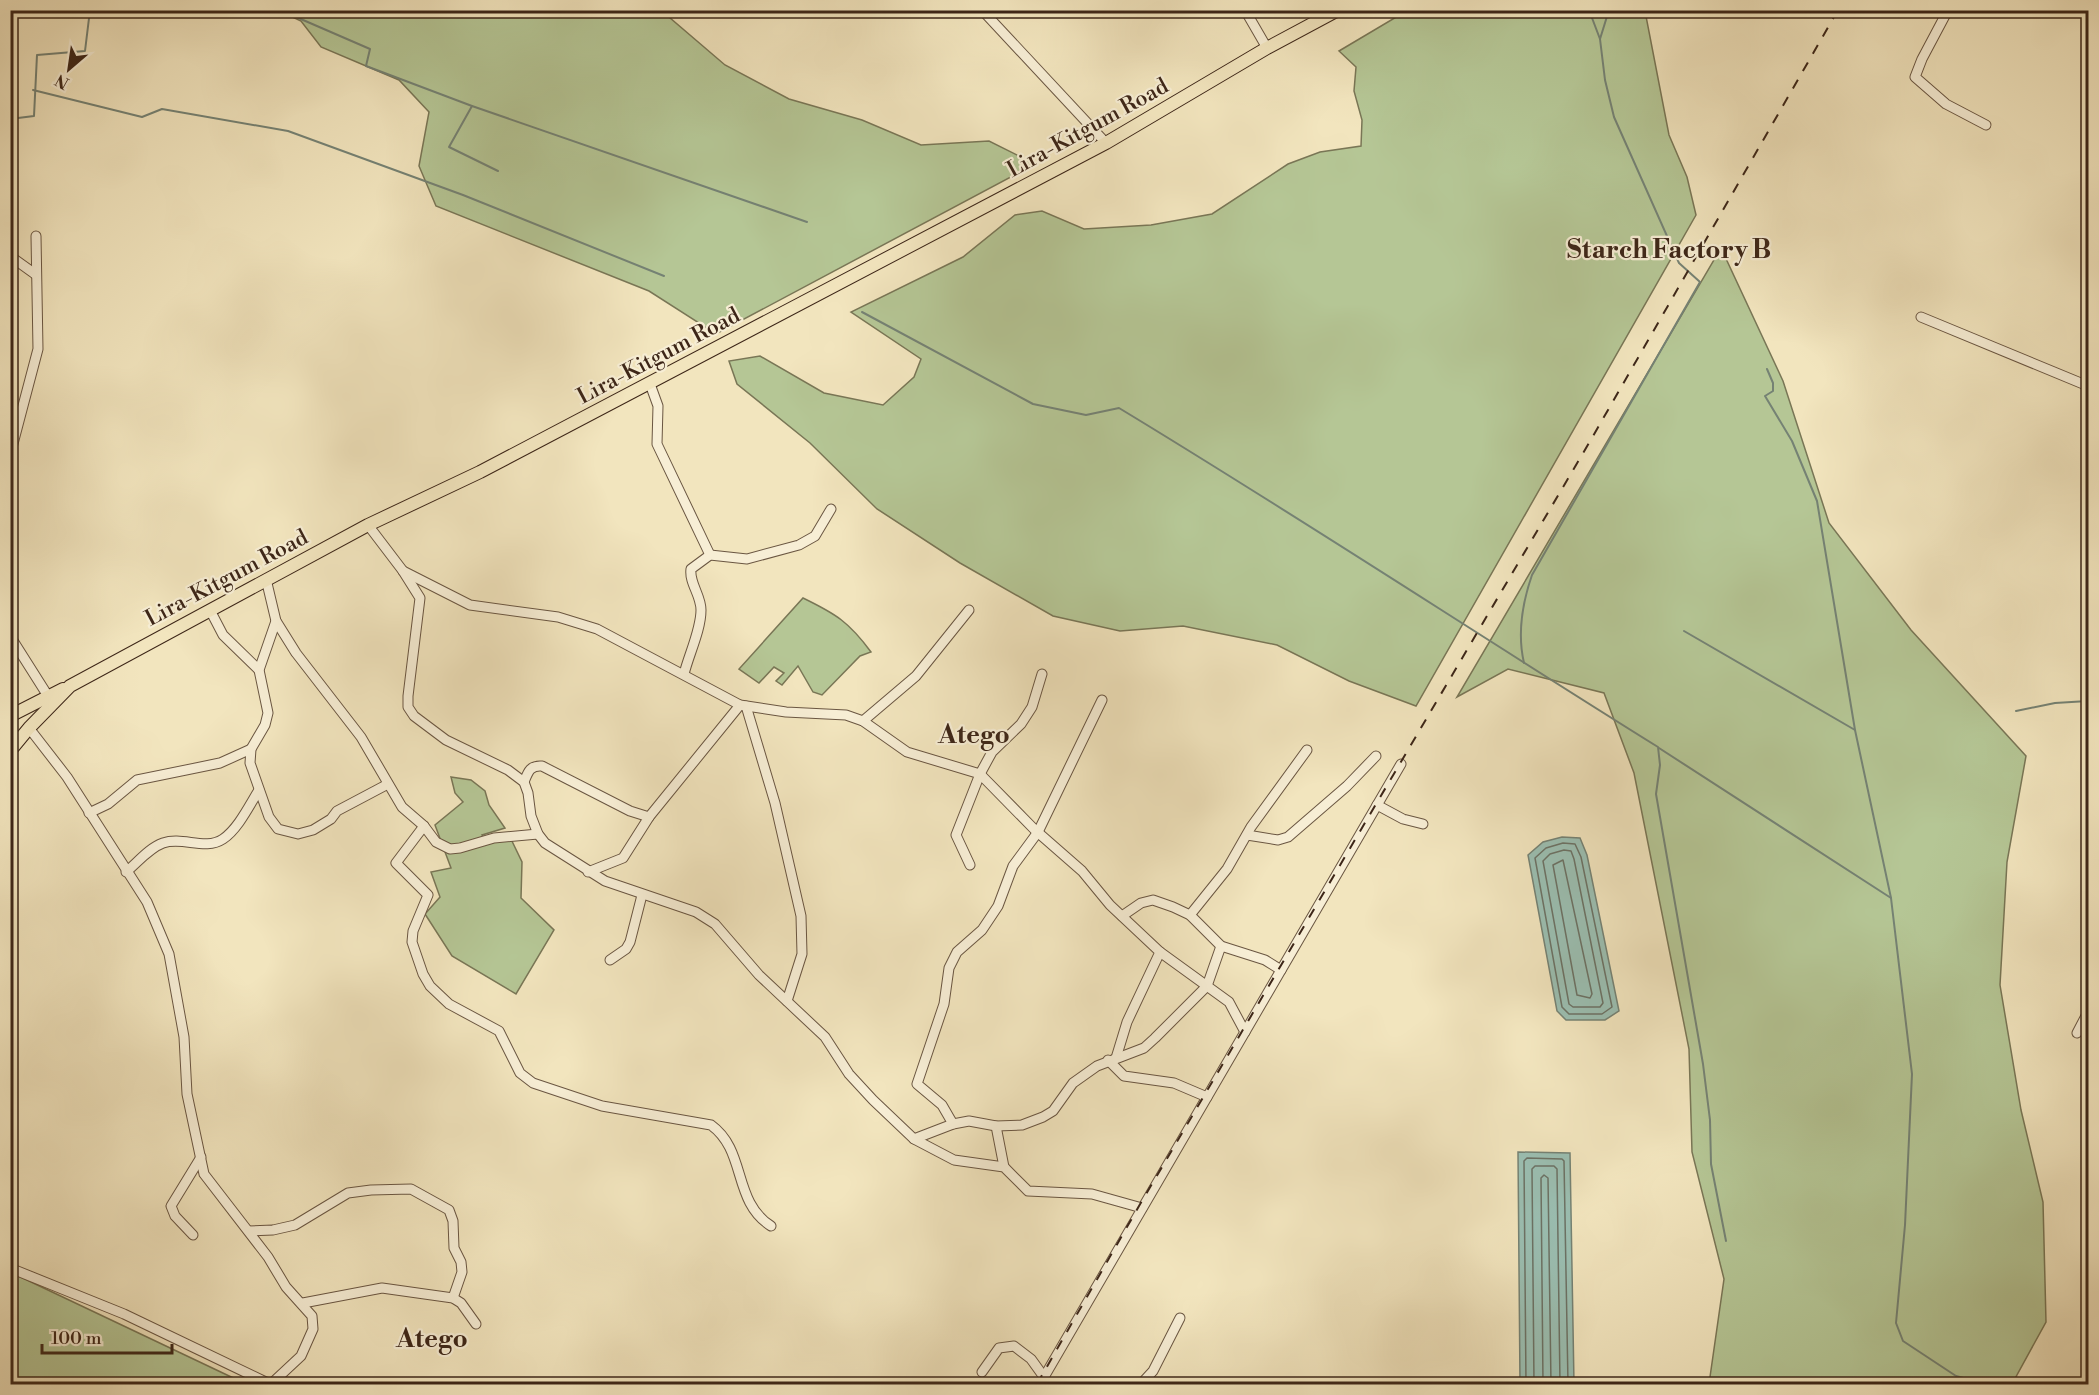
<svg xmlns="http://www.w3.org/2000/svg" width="2099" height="1395" viewBox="0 0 2099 1395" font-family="'Libre Bodoni',serif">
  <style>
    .green { fill: #b5c695; stroke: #797656; stroke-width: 1.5 }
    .water { fill: #9bbfb2; stroke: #758274; stroke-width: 1.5 }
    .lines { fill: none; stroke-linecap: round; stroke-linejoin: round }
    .shore { stroke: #6c7265; stroke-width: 1.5 }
    .stream { stroke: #758274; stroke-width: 2 }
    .minor-casing { stroke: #6a5642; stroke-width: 11 }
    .major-casing { stroke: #3d2618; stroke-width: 14 }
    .minor { stroke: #f7eed5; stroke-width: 9 }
    .major { stroke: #f2e5be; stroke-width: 12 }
    .rail { stroke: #3d2618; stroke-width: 2; stroke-dasharray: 10 10; stroke-linecap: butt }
    .labels { text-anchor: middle; stroke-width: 4.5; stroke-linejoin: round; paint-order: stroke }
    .street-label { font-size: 22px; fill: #3d2618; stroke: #f7eed5 }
    .quarter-label { font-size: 26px; font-weight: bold; fill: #3d2618; stroke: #f7eed5 }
  </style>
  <rect width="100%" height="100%" fill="#f2e5be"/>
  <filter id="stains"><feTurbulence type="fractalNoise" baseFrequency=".00333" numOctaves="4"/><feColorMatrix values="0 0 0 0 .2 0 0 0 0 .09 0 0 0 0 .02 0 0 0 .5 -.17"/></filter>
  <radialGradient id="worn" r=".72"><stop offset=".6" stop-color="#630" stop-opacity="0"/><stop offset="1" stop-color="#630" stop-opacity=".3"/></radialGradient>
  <g class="green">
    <polygon points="1408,10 1645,11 1669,135 1687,177 1696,215 1416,706 1349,681 1277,645 1183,626 1120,631 1053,616 960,563 877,509 810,443 737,384 729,361 760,356 824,393 883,405 914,377 921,359 851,312 963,257 1015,215 1042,211 1084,229 1151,225 1212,214 1288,164 1320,152 1361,146 1362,120 1354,91 1356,67 1339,51"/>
    <polygon points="652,11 663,12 725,65 789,99 862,120 921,145 989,141 1035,164 716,334 649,291 436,206 419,166 429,112 399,80 321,47 301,21 280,11"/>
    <polygon points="1721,248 1783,381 1829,523 1911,630 2026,756 2007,862 2000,985 2021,1110 2043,1202 2046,1322 2012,1384 1709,1384 1724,1279 1692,1152 1689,1049 1634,773 1604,693 1508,669 1457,697"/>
    <path d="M803,598c33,16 46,24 68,54l-11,4 -38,39 -9,-3 -15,-26 -16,19 -6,-4 8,-8 -10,-6 -15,16 -20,-14z"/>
    <polygon points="451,777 471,780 485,791 489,805 505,828 482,835 487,842 510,837 522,862 521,898 554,930 516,994 452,956 425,914 440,897 431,872 451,868 435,825 463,802 455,793"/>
    <polygon points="10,1272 246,1384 11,1384"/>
  </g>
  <g class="water">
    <polygon points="1562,837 1580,838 1587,855 1619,1011 1605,1020 1566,1020 1557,1011 1528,855 1543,842"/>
    <polygon points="1518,1152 1570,1153 1574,1384 1520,1384"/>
  </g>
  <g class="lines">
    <g class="shore">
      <polygon points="1563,843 1575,844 1581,857 1612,1007 1602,1014 1569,1014 1562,1007 1535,858 1546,848"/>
      <polygon points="1564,850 1571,851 1574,859 1603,1003 1600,1007 1573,1007 1569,1004 1543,861 1550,854"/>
      <polygon points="1563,860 1592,994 1590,998 1577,995 1553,865"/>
      <polyline points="1526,1384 1524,1161 1527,1158 1562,1159 1564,1161 1568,1384"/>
      <polyline points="1534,1384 1532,1169 1535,1166 1554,1166 1557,1169 1560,1384"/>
      <polyline points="1543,1384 1541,1178 1544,1175 1548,1178 1551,1384"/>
    </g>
    <g class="stream">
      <polyline points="280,10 370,49 366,66 472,106 449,147 498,171"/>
      <polyline points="1589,10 1600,39"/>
      <polyline points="33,90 142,117 162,109 288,131 463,195 664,276"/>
      <polyline points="472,106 807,222"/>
      <polyline points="10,119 34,116 37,55 85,51 90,10"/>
      <path d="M862,312l171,92 53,11 33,-7c182,110 359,227 539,339l2,18 -4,29 47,270 7,56 1,44 15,77"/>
      <polyline points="1767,369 1773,383 1773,391 1765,396 1792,441 1817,501 1855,730 1891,898 1912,1074 1905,1225 1896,1323 1903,1341 1956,1376 1986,1384"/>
      <polyline points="1684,631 1855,730"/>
      <path d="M1524,663c-7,-30 -2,-59 8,-88l168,-293 -21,-19 -65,-146 -9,-37 -5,-41 9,-29"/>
      <polyline points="2016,711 2055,703 2088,701"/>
      <polyline points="1659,748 1891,898"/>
    </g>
    <g class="minor-casing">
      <g id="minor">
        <polyline points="982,10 1106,143"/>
        <polyline points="1245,10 1267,48"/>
        <polyline points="1948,10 1922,59 1915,77 1946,104 1986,125"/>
        <polyline points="10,256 35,274"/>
        <polyline points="1921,317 2088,386"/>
        <polyline points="650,384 658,406 657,444 710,555"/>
        <polyline points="10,455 38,349 36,236"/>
        <polyline points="368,525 403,571 420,598 408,696 408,707 414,716 446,740 508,770 524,782 528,793 531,816 538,834 545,843 605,881 696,912 715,924 759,975 825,1037 849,1074 873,1100 914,1139 954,1160 1004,1167 1028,1191 1092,1194 1142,1208"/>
        <polyline points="403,571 470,605 558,617 597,629 740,705 786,712 846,715 863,721 907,752 980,774 1034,829 1082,871 1110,905 1160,952 1127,1022 1116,1058"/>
        <polyline points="266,579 276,621 296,653 361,737 402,807 424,826 436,842 450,849 460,848 494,838 538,834"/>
        <polyline points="211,612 223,635 259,670"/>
        <polyline points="276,621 259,670 268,713 265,725 251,749 250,763 269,817 278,829 298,834 313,830 331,819 337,811 388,784"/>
        <polyline points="10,636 48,696"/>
        <path d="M684,674c5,-20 17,-44 17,-64 0,-15 -12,-27 -10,-41l19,-14 37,4 52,-14 16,-9 16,-27"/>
        <polyline points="746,706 775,803 801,916 802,954 787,1001"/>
        <polyline points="863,721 916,676 969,610"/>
        <polyline points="29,728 67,777 147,902 169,954 184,1037 187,1094 204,1174 268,1257 286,1287 312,1316 313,1329 301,1356 271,1384"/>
        <path d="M524,782c4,-10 6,-17 18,-16l88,45 19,6 91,-112"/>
        <polyline points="1377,805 1403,819 1423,824"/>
        <polyline points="89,813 108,804 137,780 220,763 251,749"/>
        <path d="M424,826l-28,37 32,32 -15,36 -1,11 11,32 7,12 19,18 50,27 21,42 13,10 69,23 109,19c36,26 21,76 60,101"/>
        <polyline points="1247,835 1278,840 1288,837 1347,786 1376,756"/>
        <polyline points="970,865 956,835 980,774 992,752 1021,724 1032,707 1042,674"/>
        <path d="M126,872c12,-10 23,-24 37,-29 20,-7 42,8 60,-4 15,-10 26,-33 36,-49"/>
        <polyline points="588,872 623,858 649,817"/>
        <polyline points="1190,915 1227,869 1251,827 1307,750"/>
        <polyline points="1122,916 1141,903 1153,900 1173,907 1190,915 1221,946 1265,960 1281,970"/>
        <polyline points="1160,952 1229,1002 1245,1032"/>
        <polyline points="610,960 626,949 630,942 642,895"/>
        <polyline points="2077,1033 2088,1012"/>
        <polyline points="1108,1060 1124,1076 1174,1083 1207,1097"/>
        <polyline points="953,1124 942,1105 917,1084 944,1004 949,968 957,952 982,930 998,906 1013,866 1038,832 1102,700"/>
        <polyline points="996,1126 1004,1167"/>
        <polyline points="914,1139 953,1124 969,1121 996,1126 1022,1125 1043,1117 1053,1111 1073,1083 1097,1066 1144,1048 1155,1038 1207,986 1221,946"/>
        <polyline points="249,1231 273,1230 295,1225 348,1193 371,1190 411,1189 449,1210 453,1221 454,1248 461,1262 462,1272 453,1298"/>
        <polyline points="193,1235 175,1216 171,1206 201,1157"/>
        <polyline points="10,1268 124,1314 270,1384"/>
        <polyline points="303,1303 382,1288 453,1298 461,1303 476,1324"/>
        <polyline points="982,1372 999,1348 1014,1346 1031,1359 1049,1384"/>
        <polyline points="1040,1384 1401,764"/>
        <polyline points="1141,1384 1153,1371 1180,1318"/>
      </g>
    </g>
    <g class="major-casing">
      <g id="major">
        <polyline points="10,716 63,689"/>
        <polyline points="10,751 29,728 70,686 368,525 480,472 1106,143 1267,48 1338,10"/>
      </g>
    </g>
    <use href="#minor" class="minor"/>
    <use href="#major" class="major"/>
    <polyline class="rail" points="1037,1384 1139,1206 1589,443 1838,10"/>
  </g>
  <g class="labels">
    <g class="street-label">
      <text transform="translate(1087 127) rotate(-29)" y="8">Lira-Kitgum Road</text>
      <text transform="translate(658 355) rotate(-28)" y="8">Lira-Kitgum Road</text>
      <text transform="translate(226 577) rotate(-28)" y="8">Lira-Kitgum Road</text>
    </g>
    <g class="quarter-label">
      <text x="1669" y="258">Starch Factory B</text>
      <text x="974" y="743">Atego</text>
      <text x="432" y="1347">Atego</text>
    </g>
  </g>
  <rect width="2099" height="1395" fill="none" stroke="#f2e5be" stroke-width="36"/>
  <rect x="12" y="12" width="2075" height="1371" fill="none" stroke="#3d2618" stroke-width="3"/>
  <rect x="18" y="18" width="2063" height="1359" fill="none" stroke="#3d2618" stroke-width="1.5"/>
  <g transform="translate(69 69) rotate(209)" stroke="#f7eed5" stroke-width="4.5" paint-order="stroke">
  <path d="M0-4.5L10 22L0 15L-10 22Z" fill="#3d2618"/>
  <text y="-9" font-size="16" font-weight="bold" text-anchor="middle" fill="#3d2618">N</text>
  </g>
  <path d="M42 1344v9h130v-9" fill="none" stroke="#3d2618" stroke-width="3"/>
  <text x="51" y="1344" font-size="18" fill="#3d2618" stroke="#f7eed5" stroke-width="4.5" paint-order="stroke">100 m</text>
  <rect width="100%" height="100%" filter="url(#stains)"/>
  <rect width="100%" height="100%" fill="url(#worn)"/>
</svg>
